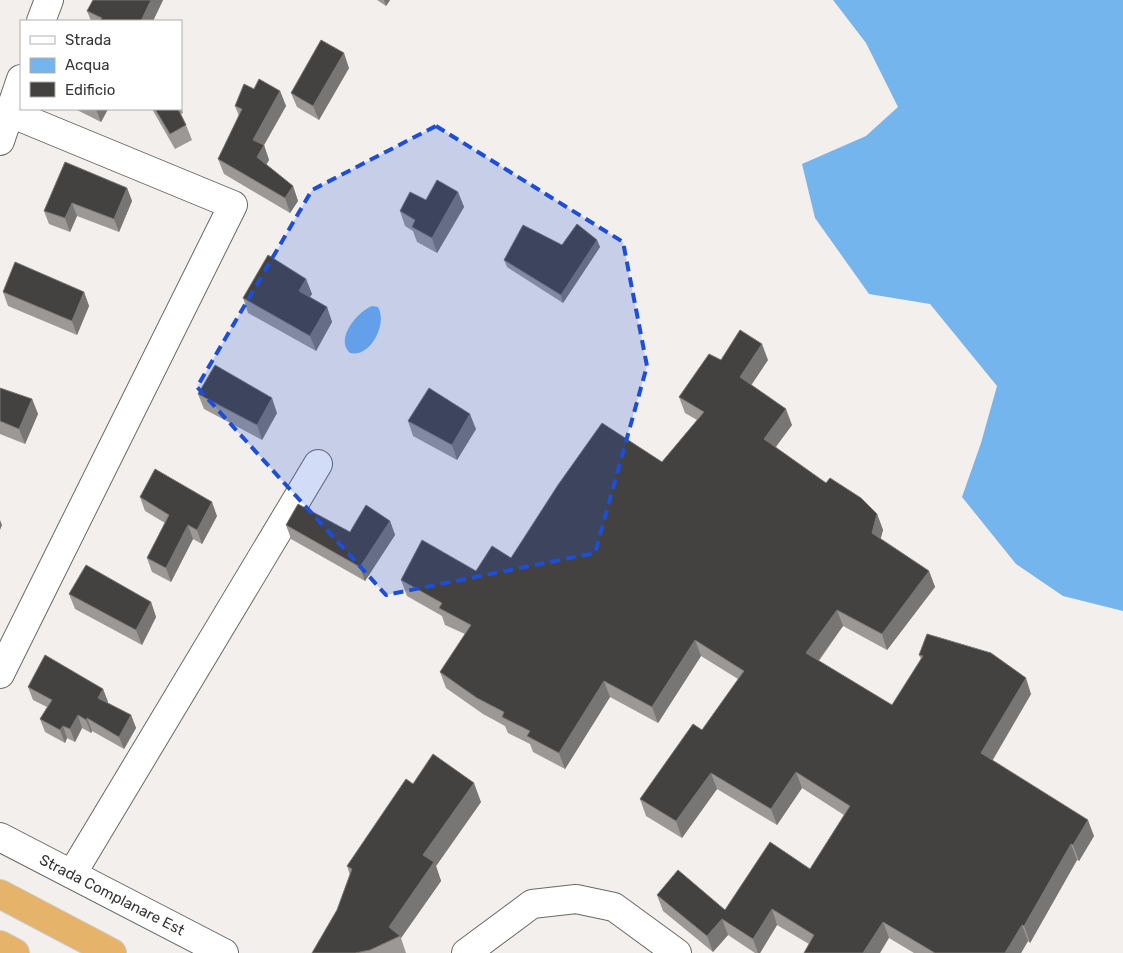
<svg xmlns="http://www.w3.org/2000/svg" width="1123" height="953" viewBox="0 0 1123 953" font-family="Rubik,sans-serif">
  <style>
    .water { fill: #75b5ee }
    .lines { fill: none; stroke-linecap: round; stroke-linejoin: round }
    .minor-casing { stroke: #6b6967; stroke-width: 30 }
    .tertiary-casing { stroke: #6b6967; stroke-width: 30 }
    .trunk-casing { stroke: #cbcbcb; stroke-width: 30 }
    .minor { stroke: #fff; stroke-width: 28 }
    .tertiary { stroke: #fff; stroke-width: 28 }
    .trunk { stroke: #e6b36a; stroke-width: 28 }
    .wall { fill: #9b9896 }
    .shaded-wall { fill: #787674 }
    .building { fill: #444240; stroke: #787674 }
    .marked { fill: #1d4ed8; fill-opacity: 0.2; stroke: #1d4ed8; stroke-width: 4; stroke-dasharray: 10 6; stroke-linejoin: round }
    .labels { text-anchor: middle; stroke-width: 5; stroke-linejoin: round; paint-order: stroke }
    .street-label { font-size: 15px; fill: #383737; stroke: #fff }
  </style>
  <rect width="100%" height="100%" fill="#f2efed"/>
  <g class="water">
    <polygon points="833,0 1123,0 1123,611 1063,596 1016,564 962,497 981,443 997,386 930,304 869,294 815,218 802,164 866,136 898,107 866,43"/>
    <path d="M372,306l6,1c10,17 -8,51 -28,46 -16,-14 8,-42 22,-47z"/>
  </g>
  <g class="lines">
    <g class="minor-casing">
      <g id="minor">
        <polyline points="41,21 49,0"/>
        <polyline points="0,141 21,79"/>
        <polyline points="0,674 233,205 10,113"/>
        <polyline points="72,874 318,464"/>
      </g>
    </g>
    <g class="tertiary-casing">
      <g id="tertiary">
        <polyline points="0,837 224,953"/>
        <polyline points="466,953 532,904 576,899 614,907 677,953"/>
      </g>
    </g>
    <g class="trunk-casing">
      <g id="trunk">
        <polyline points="0,894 112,953"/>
        <polyline points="0,945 15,953"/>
      </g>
    </g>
    <use href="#minor" class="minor"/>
    <use href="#tertiary" class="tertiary"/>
    <use href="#trunk" class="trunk"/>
  </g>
  <g class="wall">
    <polygon points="93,0 163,0 153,21 91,21 87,11"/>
    <polygon points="377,0 390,0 386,6"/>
    <polygon points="349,68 319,120 297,107 291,93"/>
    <polygon points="254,89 280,91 286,106 264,145 269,160 266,165 293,186 298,201 290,213 224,174 218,159 239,116 235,106"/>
    <polygon points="181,106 183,113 181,114 186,125 192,140 175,149 152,109 181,109"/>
    <polygon points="75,109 108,109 101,122"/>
    <polygon points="127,188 132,201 119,232 77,216 70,232 49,224 44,211"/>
    <polygon points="458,192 464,207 437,253 417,242 413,231 405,226 400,211 426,200"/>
    <polygon points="597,240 600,247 563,303 507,267 504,260 562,245"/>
    <polygon points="306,279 312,294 310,297 327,307 332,322 316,351 248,313 243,298"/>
    <polygon points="3,292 84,292 89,306 77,335 8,306"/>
    <polygon points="721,360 768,360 751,385 792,425 775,447 826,483 877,514 883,530 880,539 929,571 935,587 887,650 843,626 819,661 892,705 921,659 919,655 1031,694 992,760 1094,836 1079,861 1077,860 1030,943 1028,941 1021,953 914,953 889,938 809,944 777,925 760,953 755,953 728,935 713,952 663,911 657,895 725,910 810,869 844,815 802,788 777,825 717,789 682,838 646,816 640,799 702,730 738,679 701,656 658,723 610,697 565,769 533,752 530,744 508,733 505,726 483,714 446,688 440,672 465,634 445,625 442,616 407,596 401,580 476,571 511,558 662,462 697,420 685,413 679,397"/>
    <polygon points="0,388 32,399 38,414 25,444 0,434"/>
    <polygon points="198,394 277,413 262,440 204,409"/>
    <polygon points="408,421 476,429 457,460 413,436"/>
    <polygon points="140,497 217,516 202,544 193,539 171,582 152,572 147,558 165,523 145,511"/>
    <polygon points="390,521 395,535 365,581 291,539 286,525 350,532"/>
    <polygon points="69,594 151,602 156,617 142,645 75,609"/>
    <polygon points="28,687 103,689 108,702 107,703 131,715 136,728 124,749 92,731 91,733 82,728 75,742 67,738 65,743 45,732 40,719 47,707 33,700"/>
    <polygon points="413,784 481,802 436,866 441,881 401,938 406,953 312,953 337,910 350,875 347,866"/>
  </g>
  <g class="shaded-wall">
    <polygon points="151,0 163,0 153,21 141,21"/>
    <polygon points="384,0 390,0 386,6"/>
    <polygon points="344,53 349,68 319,120 313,106"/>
    <polygon points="280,91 286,106 264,145 269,160 262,172 257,157 253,140"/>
    <polygon points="96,109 108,109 101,122"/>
    <polygon points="293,186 298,201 290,213 285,198"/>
    <polygon points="127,188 132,201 119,232 114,219"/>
    <polygon points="458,192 464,207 437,253 432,238"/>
    <polygon points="72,203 77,216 70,232 65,218"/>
    <polygon points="597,240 600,247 563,303 561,295"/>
    <polygon points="306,279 312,294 304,306 299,291"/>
    <polygon points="84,292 89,306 77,335 72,321"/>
    <polygon points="327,307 332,322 316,351 310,336"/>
    <polygon points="762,344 768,360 746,393 740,377"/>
    <polygon points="272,398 277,413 262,440 257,425"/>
    <polygon points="32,399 38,414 25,444 19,429"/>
    <polygon points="786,409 792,425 770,455 764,439"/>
    <polygon points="470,414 476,429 457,460 452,445"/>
    <polygon points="212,502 217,516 202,544 197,530"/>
    <polygon points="877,514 883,530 878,549 872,533"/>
    <polygon points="0,520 2,525 0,530"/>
    <polygon points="390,521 395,535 365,581 360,567"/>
    <polygon points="188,525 193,539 171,582 166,568"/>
    <polygon points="929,571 935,587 887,650 882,634"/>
    <polygon points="151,602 156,617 142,645 136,630"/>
    <polygon points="837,610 843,626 812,669 806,653"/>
    <polygon points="695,640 701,656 658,723 652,707"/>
    <polygon points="1026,678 1031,694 987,770 981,753"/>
    <polygon points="604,681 610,697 565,769 559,753"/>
    <polygon points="103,689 108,702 103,710 98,698"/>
    <polygon points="78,715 82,728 75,742 70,729"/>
    <polygon points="131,715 136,728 124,749 119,737"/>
    <polygon points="87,718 92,731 91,733 86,720"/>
    <polygon points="63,726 67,738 65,743 60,730"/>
    <polygon points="796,772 802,788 777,825 771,809"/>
    <polygon points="711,773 717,789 682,838 676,821"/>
    <polygon points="474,783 481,802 436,866 441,881 401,938 400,936 389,927 423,855"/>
    <polygon points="1088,820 1094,836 1079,861 1073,845"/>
    <polygon points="1071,844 1077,860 1030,943 1024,926"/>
    <polygon points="772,909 777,925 760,953 758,953 753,939"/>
    <polygon points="722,919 728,935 713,952 707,936"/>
    <polygon points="883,922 889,938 880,953 863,953"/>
    <polygon points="1022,925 1028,941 1021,953 1005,953"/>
  </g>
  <g class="building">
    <polygon points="93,0 151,0 141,21 100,21 102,18 87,11"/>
    <polygon points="321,40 344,53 313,106 291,93"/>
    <polygon points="259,79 280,91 253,140 264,145 257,157 293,186 285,198 218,159 242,109 235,106 244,84 254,89"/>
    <polygon points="155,109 178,109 186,125 170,134"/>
    <polygon points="65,162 127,188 114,219 72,203 65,218 44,211"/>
    <polygon points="437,180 458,192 432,238 412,227 415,220 400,211 410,192 426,200"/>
    <polygon points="577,224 597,240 561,295 504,260 523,225 562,245"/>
    <polygon points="268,255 306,279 299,291 327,307 310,336 243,298"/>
    <polygon points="15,262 84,292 72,321 3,292"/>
    <polygon points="740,330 762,344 740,377 786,409 764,439 826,483 830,478 861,498 877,514 872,533 929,571 882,634 837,610 806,653 892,705 923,656 919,655 927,634 991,653 1026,678 981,753 1088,820 1073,845 1071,844 1024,926 1022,925 1005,953 935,953 883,922 863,953 804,953 814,935 772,909 753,939 722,919 707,936 657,895 678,870 725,910 770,842 810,869 850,806 796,772 771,809 711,773 676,821 640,799 693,724 702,730 744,671 695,640 652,707 604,681 559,753 527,736 530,731 502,717 504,712 477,698 440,672 471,625 439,608 442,603 401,580 422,540 476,571 492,546 511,558 558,485 602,423 662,462 704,412 679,397 709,354 721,360"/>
    <polygon points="215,365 272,398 257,425 198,394"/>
    <polygon points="0,388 32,399 19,429 0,421"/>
    <polygon points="429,388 470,414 452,445 408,421"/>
    <polygon points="155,469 212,502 197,530 188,525 166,568 147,558 169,515 140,497"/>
    <polygon points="298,504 350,532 366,505 390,521 360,567 286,525"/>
    <polygon points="86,565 151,602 136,630 69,594"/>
    <polygon points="45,655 103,689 98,698 131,715 119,737 87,718 86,720 78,715 70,729 63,726 60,730 40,719 52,700 28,687"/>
    <polygon points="433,754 474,783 423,855 434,862 389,927 400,936 370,950 355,953 312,953 337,910 352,869 347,866 406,779 413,784"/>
  </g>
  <path class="marked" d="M436,126l187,116 24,124 -52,187 -209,42 -189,-208 115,-197z"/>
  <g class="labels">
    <g class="street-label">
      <text transform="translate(112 895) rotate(27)" y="5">Strada Complanare Est</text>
    </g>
  </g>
  <rect x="20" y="20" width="162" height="90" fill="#ffffff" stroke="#afafaf"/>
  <rect x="30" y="36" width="25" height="8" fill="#ffffff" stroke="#afafaf"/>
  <text x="65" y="45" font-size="15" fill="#383737">Strada</text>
  <rect x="30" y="58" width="25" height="15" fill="#75b5ee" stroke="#afafaf"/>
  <text x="65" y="70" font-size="15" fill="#383737">Acqua</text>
  <rect x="30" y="82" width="25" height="15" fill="#444240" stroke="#afafaf"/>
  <text x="65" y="95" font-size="15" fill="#383737">Edificio</text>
</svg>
